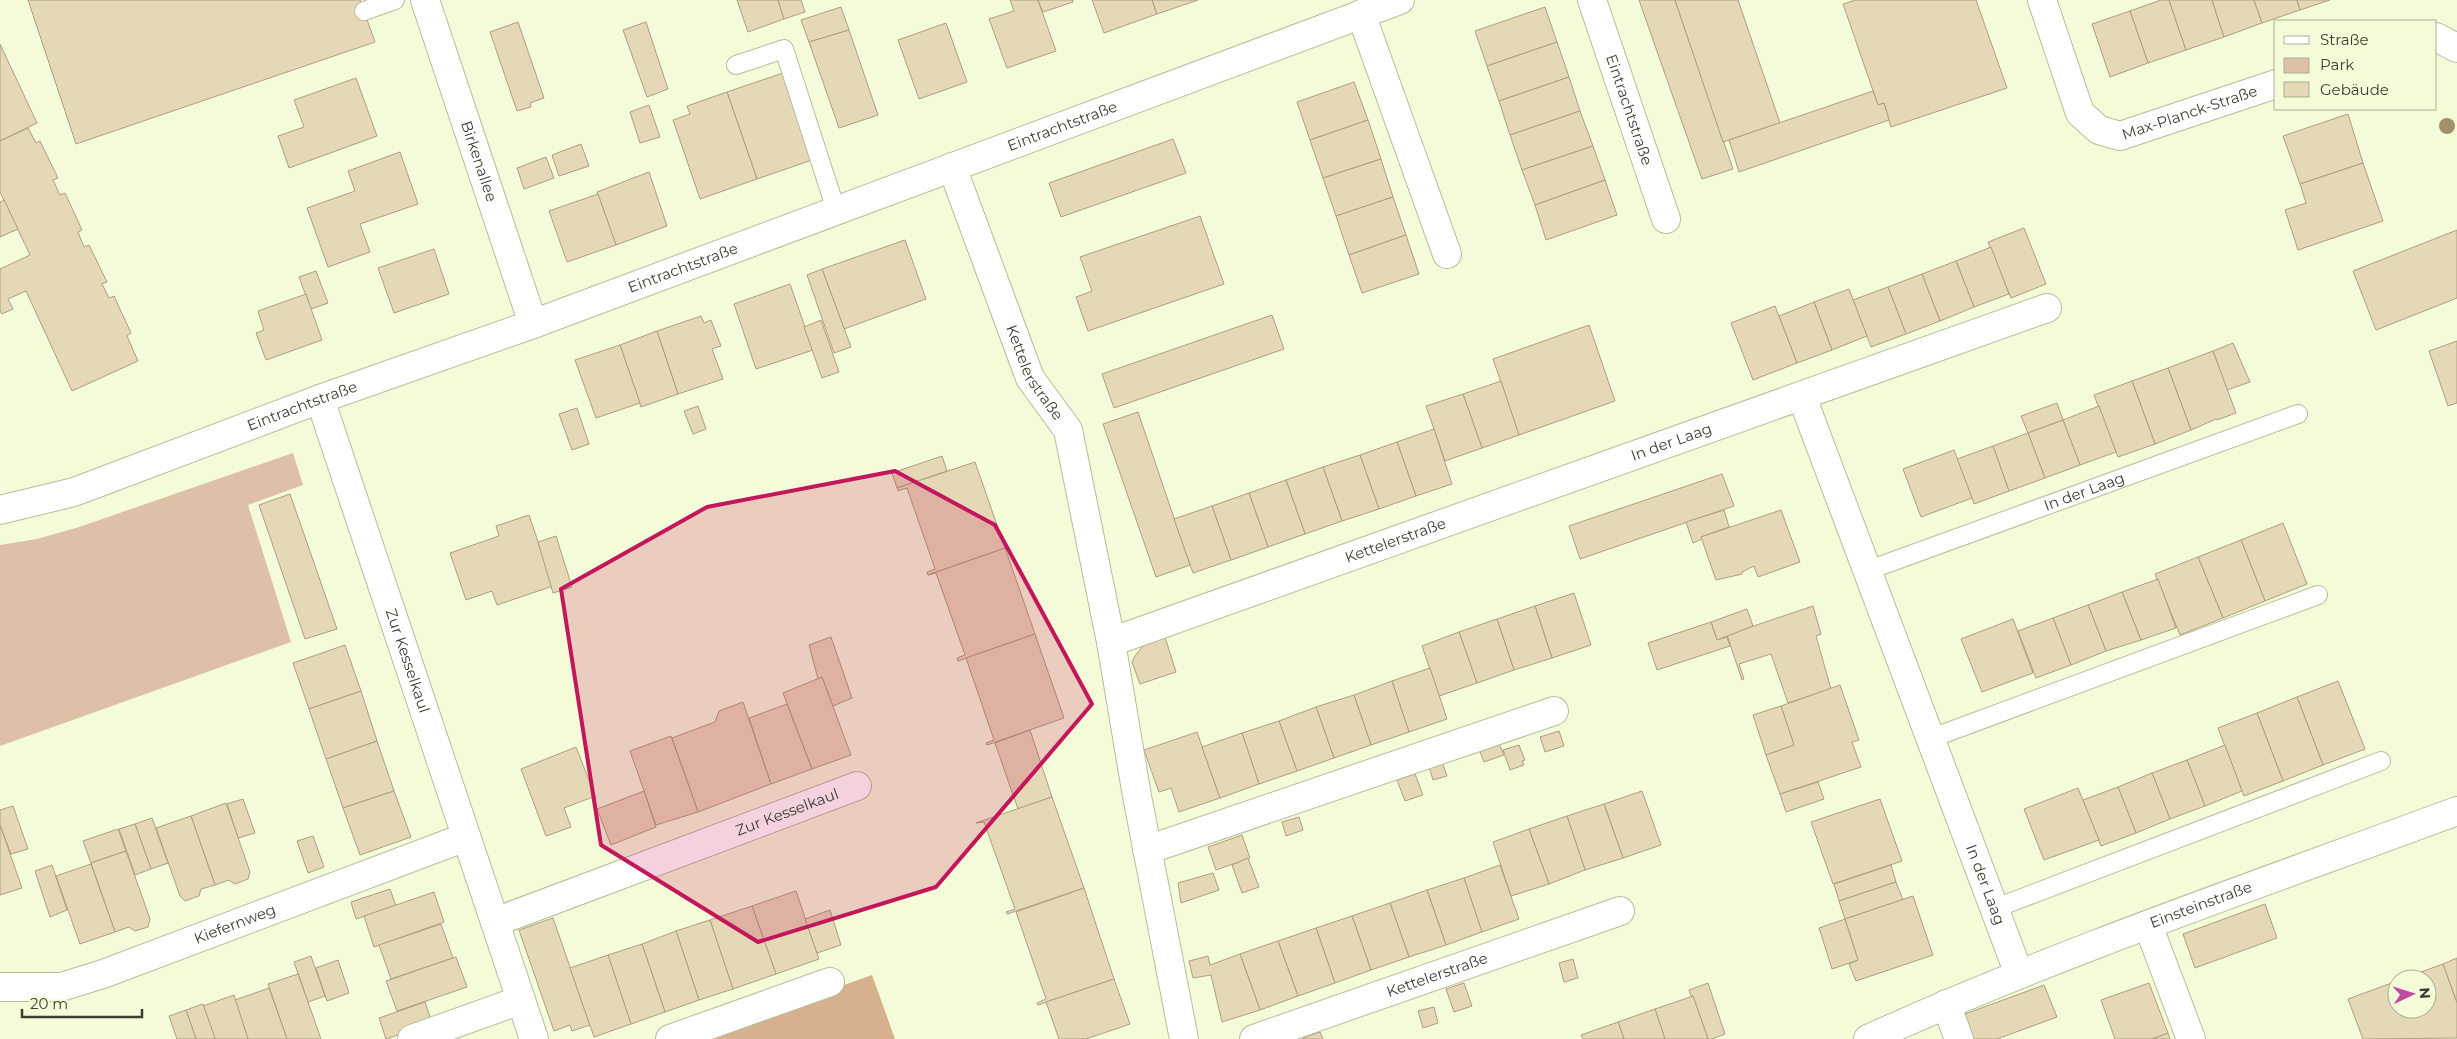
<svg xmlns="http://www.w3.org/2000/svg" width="2457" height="1039" viewBox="0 0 2457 1039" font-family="Montserrat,sans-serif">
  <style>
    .green { fill: #dec0a7 }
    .forest { fill: #d7b08e }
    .building { fill: #e5d8b6; stroke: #ac9f7f }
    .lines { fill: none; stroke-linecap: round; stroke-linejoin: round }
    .service-casing { stroke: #b6bd9b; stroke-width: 20 }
    .minor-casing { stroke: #b6bd9b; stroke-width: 30 }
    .service { stroke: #fff; stroke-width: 18 }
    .minor { stroke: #fff; stroke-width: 28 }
    .tree { fill: #a2906a }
    .marked { fill: #c2185b; fill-opacity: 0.2; stroke: #c2185b; stroke-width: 4; stroke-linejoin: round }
    .labels { text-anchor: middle; stroke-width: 4.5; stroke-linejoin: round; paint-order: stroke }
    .street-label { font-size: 15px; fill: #3b3e30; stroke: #f4fbd8 }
  </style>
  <rect width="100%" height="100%" fill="#f4fbd8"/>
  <polygon class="green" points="293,453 303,485 248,505 291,642 0,746 0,545 37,539 79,527"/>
  <polygon class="forest" points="872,975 895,1039 693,1039"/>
  <g class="building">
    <polygon points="28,0 360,0 375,42 76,144"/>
    <polygon points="737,0 778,0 784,19 748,32"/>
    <polygon points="778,0 801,0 805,12 784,19"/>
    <polygon points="1010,0 1038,0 1056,51 1007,68 989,19 1014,11"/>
    <polygon points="1038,0 1073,0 1073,2 1043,12"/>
    <polygon points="1092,0 1152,0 1157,14 1104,33"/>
    <polygon points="1152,0 1198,0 1157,14"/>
    <polygon points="1639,0 1675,0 1733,169 1702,179"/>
    <polygon points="1675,0 1738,0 1780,123 1723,142"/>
    <polygon points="1856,0 1976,0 2007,88 1891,127 1884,103 1878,105 1843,4"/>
    <polygon points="2161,0 2169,0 2186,50 2148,63 2130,11"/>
    <polygon points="2169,0 2212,0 2224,37 2186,50"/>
    <polygon points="2212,0 2254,0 2262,23 2224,37"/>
    <polygon points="2254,0 2297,0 2300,10 2262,23"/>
    <polygon points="2297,0 2330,0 2300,10"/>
    <polygon points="841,7 849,30 809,42 801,20"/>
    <polygon points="1545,7 1557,42 1487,66 1475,31"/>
    <polygon points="2130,11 2148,63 2110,77 2092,24"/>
    <polygon points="518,22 544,98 530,103 531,107 517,111 490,32"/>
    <polygon points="646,22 668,89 647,97 623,30"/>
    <polygon points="946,23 967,82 919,99 898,40"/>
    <polygon points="849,30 878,115 839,128 809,42"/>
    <polygon points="1557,42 1569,77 1499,101 1487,66"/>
    <polygon points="0,44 37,123 0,141"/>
    <polygon points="783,73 812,160 757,179 727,92"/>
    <polygon points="1569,77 1580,111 1510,135 1499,101"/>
    <polygon points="356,78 377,136 289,168 278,136 304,127 294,100"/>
    <polygon points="1354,82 1368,120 1310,140 1297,102"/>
    <polygon points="1873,91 1878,105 1884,103 1889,120 1739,172 1729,140"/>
    <polygon points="727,92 757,179 700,199 673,120 690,114 687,106"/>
    <polygon points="649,105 660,137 640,143 630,112"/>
    <polygon points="1580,111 1593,146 1522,170 1510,135"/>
    <polygon points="2348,114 2363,163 2300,184 2283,136"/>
    <polygon points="1368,120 1381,159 1323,178 1310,140"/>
    <polygon points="28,128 36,143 40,141 58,178 53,180 60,195 65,193 82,230 78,232 84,247 89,245 107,282 102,284 109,298 114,296 131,333 127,336 138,361 72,391 26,291 8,299 13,309 2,314 0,311 0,269 30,255 0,192 0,141"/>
    <polygon points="1173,139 1186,173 1061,217 1049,183"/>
    <polygon points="581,144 589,166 559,176 552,155"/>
    <polygon points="1593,146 1605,180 1535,205 1522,170"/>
    <polygon points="400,152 418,204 360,224 370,252 328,267 307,208 355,191 348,171"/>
    <polygon points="546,157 554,178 524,189 517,168"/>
    <polygon points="1381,159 1393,197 1336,216 1323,178"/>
    <polygon points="2363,163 2383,221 2298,250 2285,210 2306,203 2300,184"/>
    <polygon points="649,172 667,226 616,245 597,192"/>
    <polygon points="1605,180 1617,215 1546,240 1535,205"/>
    <polygon points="598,194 616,245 567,262 549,211"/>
    <polygon points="1393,197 1406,235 1349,255 1336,216"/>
    <polygon points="4,200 18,229 0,237 0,202"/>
    <polygon points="1200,216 1224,284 1088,331 1076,297 1092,291 1080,257"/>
    <polygon points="2024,228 2046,284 2011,298 1988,242"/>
    <polygon points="2457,230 2457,298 2376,330 2353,271"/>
    <polygon points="1406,235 1419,274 1362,293 1349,255"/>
    <polygon points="905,240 926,299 844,329 822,269"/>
    <polygon points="1991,247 2009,294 1974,307 1956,261"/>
    <polygon points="434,249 449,294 394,313 378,268"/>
    <polygon points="1956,261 1974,307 1940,321 1922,274"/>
    <polygon points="822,269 851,347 834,353 807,275"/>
    <polygon points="316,271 328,303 311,309 299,277"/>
    <polygon points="1922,274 1940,321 1906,334 1888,287"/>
    <polygon points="790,284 813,350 756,369 734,304"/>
    <polygon points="1888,287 1906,334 1871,347 1853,300"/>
    <polygon points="1849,289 1867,336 1832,350 1814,302"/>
    <polygon points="306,294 322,340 266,360 256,333 264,330 258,311"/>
    <polygon points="1814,302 1832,350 1797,363 1779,316"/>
    <polygon points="1775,306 1797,363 1753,380 1731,323"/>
    <polygon points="1272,315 1284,349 1114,408 1102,374"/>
    <polygon points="701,316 704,323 711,320 721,346 712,349 723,379 678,394 657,331"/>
    <polygon points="821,320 839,372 822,378 804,327"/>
    <polygon points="1589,325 1615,401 1519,435 1493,359"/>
    <polygon points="657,331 678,394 641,407 620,345"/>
    <polygon points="2457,341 2457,403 2448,406 2429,351"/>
    <polygon points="2233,343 2250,382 2227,390 2213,351"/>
    <polygon points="620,345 640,403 596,418 575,360"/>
    <polygon points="2213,351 2236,413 2217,420 2216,419 2191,430 2168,368"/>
    <polygon points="2168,368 2191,430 2155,444 2132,381"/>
    <polygon points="1501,381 1519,435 1482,448 1463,394"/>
    <polygon points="2132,381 2155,444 2118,457 2094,395"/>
    <polygon points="1463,394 1482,448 1445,461 1426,406"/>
    <polygon points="2057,403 2063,420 2028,433 2021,416"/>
    <polygon points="698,406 706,429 693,434 684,411"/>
    <polygon points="2099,406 2116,452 2080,465 2063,420"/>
    <polygon points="577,408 589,444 572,450 559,414"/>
    <polygon points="1138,412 1190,565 1156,577 1103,424"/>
    <polygon points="2063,420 2080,465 2045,478 2028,433"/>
    <polygon points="1434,429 1452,484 1416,496 1397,442"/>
    <polygon points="2028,433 2045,478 2009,491 1993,446"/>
    <polygon points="1397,442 1416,496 1379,509 1360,455"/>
    <polygon points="1993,446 2009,491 1974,504 1957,459"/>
    <polygon points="1954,450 1972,498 1921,517 1903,469"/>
    <polygon points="1360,455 1379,509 1342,521 1323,467"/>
    <polygon points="942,456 947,471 897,488 892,473"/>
    <polygon points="975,462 1005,548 928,575 927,572 935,569 907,488 898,491 897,488"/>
    <polygon points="1323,467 1342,521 1305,534 1286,480"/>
    <polygon points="1722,474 1734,506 1580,559 1569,526"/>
    <polygon points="1286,480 1305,534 1268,547 1249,493"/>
    <polygon points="1249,493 1268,547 1231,560 1212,506"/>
    <polygon points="290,494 337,629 305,639 259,505"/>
    <polygon points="1212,506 1231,560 1193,573 1174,519"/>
    <polygon points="1724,510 1729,527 1701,537 1702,539 1693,543 1686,522"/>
    <polygon points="1781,510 1800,562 1758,577 1754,566 1742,572 1742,574 1716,580 1701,537"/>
    <polygon points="529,515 553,586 497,605 492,591 466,600 450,553 499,536 496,526"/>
    <polygon points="2283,523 2307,584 2265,601 2241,540"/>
    <polygon points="556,536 572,587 553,593 538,542"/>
    <polygon points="2241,540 2265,601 2223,618 2198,557"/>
    <polygon points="1005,548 1035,634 958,661 957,658 965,655 936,573 928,575"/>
    <polygon points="2198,557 2223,618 2180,635 2155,574"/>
    <polygon points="2158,579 2176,628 2141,640 2122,592"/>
    <polygon points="2122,592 2141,640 2106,651 2088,605"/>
    <polygon points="1574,593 1591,645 1552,658 1535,606"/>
    <polygon points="2088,605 2106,651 2071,665 2053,618"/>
    <polygon points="1535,606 1552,658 1514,670 1497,619"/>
    <polygon points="1813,606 1821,634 1816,636 1831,689 1788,703 1771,654 1739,664 1744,679 1742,680 1727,635"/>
    <polygon points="1747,609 1753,626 1717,640 1711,622"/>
    <polygon points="2053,618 2071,665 2036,678 2018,631"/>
    <polygon points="1497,619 1514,670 1477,683 1459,632"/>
    <polygon points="2013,619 2033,673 1982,692 1961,639"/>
    <polygon points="1711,622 1717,640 1727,637 1730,646 1657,670 1648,643"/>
    <polygon points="1459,632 1477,683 1439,696 1422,646"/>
    <polygon points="1035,634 1064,718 987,745 986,743 994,740 966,658"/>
    <polygon points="831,637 852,698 833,706 822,677 818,679 809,645"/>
    <polygon points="1165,637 1176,672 1140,684 1132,662 1135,656 1142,647 1150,642"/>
    <polygon points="345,645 361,691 309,709 293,663"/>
    <polygon points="1430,668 1447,719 1409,732 1392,681"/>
    <polygon points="822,677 851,755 812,769 783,693"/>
    <polygon points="1392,681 1409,732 1371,745 1354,695"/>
    <polygon points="2338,681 2365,749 2323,765 2297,697"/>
    <polygon points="1840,685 1859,740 1852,742 1861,767 1780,794 1766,755 1794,745 1781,706"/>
    <polygon points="361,691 377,741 326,759 309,709"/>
    <polygon points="1354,695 1371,745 1334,758 1316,707"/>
    <polygon points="2297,697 2323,765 2283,781 2257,713"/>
    <polygon points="743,702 771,784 698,812 672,738 715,722 719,711"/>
    <polygon points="787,704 812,769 771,784 749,718"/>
    <polygon points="1781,706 1794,745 1766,755 1753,715"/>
    <polygon points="1316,707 1334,758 1297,771 1279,721"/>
    <polygon points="2257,713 2283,781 2244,796 2218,728"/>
    <polygon points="1279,721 1297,771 1259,784 1242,733"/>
    <polygon points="1030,730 1052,797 1018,809 995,743"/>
    <polygon points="1559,731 1564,746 1545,752 1540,737"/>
    <polygon points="1197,732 1220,798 1179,812 1171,788 1159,792 1144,750"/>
    <polygon points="1242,733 1259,784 1220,798 1202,747"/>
    <polygon points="671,736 698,812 656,825 630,751"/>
    <polygon points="377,741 394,791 343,808 326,759"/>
    <polygon points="1498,742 1504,755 1484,762 1479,749"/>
    <polygon points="1519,745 1525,760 1522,761 1524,765 1510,770 1503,750"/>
    <polygon points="2225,745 2242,791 2205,806 2187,760"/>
    <polygon points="576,747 596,798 593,797 564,808 571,827 546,836 521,769"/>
    <polygon points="2187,760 2205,806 2170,819 2152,773"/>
    <polygon points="1442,762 1447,776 1433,780 1429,767"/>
    <polygon points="2152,773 2170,819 2136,833 2118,787"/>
    <polygon points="1415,774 1423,795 1405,801 1397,780"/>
    <polygon points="1818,782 1824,799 1786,812 1780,794"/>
    <polygon points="2118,787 2136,833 2101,846 2083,800"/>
    <polygon points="2078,788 2099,840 2044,860 2024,809"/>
    <polygon points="394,791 411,837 360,855 343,808"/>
    <polygon points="644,791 656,827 611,845 597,809"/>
    <polygon points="1642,791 1661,845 1623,858 1604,804"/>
    <polygon points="1052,797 1084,888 1007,914 1006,912 1015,909 984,822 976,823"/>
    <polygon points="243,799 255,833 238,838 227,804"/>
    <polygon points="1880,799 1902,861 1833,884 1811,822"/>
    <polygon points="226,803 250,872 248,879 235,884 229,880 215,885 191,816"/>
    <polygon points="1604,804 1623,858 1585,870 1567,816"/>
    <polygon points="13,806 28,849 11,854 0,825 0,810"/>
    <polygon points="191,816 215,885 201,889 199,896 185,901 180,896 156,828"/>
    <polygon points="1567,816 1585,870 1549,884 1529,829"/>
    <polygon points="1299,817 1303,830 1286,836 1282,822"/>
    <polygon points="152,818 168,863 151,869 135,824"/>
    <polygon points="135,824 151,869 135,875 119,829"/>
    <polygon points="0,825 22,888 0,895"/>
    <polygon points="118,829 126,851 91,863 83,841"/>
    <polygon points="1529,829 1549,884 1511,896 1493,842"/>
    <polygon points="1242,835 1250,858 1216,870 1208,847"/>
    <polygon points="313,836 324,867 308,873 297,841"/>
    <polygon points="126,851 150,919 148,927 135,931 129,927 115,932 91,863"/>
    <polygon points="1248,858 1259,887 1242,893 1232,865"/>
    <polygon points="91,864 115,932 80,944 56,876"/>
    <polygon points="52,865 67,910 50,917 35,871"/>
    <polygon points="1500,865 1519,919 1482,932 1464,878"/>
    <polygon points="1891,865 1896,882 1839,901 1834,884"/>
    <polygon points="1213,873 1219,890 1181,903 1178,883"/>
    <polygon points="1464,878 1482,932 1446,945 1427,890"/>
    <polygon points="1896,882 1903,900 1845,919 1839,901"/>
    <polygon points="1084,888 1114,979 1038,1005 1037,1003 1046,999 1016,912"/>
    <polygon points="390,889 396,906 356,919 351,902"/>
    <polygon points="1427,890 1446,945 1409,957 1390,903"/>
    <polygon points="796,891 819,959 776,974 752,906"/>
    <polygon points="434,892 444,922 374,947 364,916"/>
    <polygon points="1913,896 1933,955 1856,981 1849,964 1858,960 1845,919"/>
    <polygon points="1390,903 1409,957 1371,970 1352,916"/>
    <polygon points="2265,904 2277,938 2195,968 2183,934"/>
    <polygon points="752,906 776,974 733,989 710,920"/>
    <polygon points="830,910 841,945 817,953 805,919"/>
    <polygon points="1352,916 1371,970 1335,983 1316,928"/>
    <polygon points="553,918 590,1025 572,1031 570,1025 554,1031 519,930"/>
    <polygon points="1845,919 1858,960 1832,969 1819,928"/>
    <polygon points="710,920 733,989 699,1000 676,931"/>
    <polygon points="441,924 453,958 391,979 379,945"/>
    <polygon points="1316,928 1335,983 1298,996 1278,941"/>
    <polygon points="676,931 699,1000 665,1012 642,944"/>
    <polygon points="1278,941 1298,996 1260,1010 1240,954"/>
    <polygon points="642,944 665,1012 631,1024 608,955"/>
    <polygon points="1240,954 1260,1010 1222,1022 1211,975 1193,978 1189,961 1208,956 1210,965"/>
    <polygon points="608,955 631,1024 594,1037 570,968"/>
    <polygon points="311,956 325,996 308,1002 294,962"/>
    <polygon points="456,957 467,987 397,1011 386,981"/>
    <polygon points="2457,958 2457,1003 2443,964"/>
    <polygon points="1573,959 1578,978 1564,982 1559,963"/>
    <polygon points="338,960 349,993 327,1001 316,968"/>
    <polygon points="2443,964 2457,1003 2457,1038 2363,1039 2348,999 2397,981 2397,1009 2427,1009 2427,979 2402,979"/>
    <polygon points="298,974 308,1002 321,1039 287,1039 268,984"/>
    <polygon points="1114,979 1130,1024 1086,1039 1059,1039 1046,1002"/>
    <polygon points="1464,983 1472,1006 1454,1012 1446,989"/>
    <polygon points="1708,983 1725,1034 1712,1039 1708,1039 1693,996 1691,996 1689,990"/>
    <polygon points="2149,983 2168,1033 2152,1039 2115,1039 2101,1000"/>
    <polygon points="2044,985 2057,1017 1997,1039 1974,1039 1965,1014"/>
    <polygon points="269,988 287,1039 248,1039 235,1000"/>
    <polygon points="234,995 248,1039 215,1039 203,1006"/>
    <polygon points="1693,996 1708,1039 1665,1039 1655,1009"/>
    <polygon points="425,1002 432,1023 386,1039 379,1018"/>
    <polygon points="203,1004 215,1038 213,1039 196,1039 186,1010"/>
    <polygon points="1434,1007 1438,1023 1423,1028 1418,1011"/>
    <polygon points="1655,1009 1665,1039 1624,1039 1618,1022"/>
    <polygon points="186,1010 196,1039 177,1039 169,1016"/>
    <polygon points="1618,1022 1624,1039 1583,1039 1581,1035"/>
    <polygon points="1320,1032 1323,1039 1303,1039 1303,1038"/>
    <polygon points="2168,1033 2170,1039 2152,1039"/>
  </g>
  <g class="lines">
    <g class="service-casing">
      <g id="service">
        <polyline points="364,11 395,0"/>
        <polyline points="736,65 784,49 836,210"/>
        <path id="s1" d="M1869,570l429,-156"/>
        <polyline points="1932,738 2318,595"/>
        <polyline points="1996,908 2381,761"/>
      </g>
    </g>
    <g class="minor-casing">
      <g id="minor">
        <path id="s2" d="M425,0l108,324"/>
        <path id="s3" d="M1592,0l74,219"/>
        <path id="s4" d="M2042,0l38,113 19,17 21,6 156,-52"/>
        <polyline points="1361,14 1447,254"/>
        <polyline points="2436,37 2457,48"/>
        <path id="s5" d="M952,167l78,211 38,52 43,212 26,154 47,243"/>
        <path id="s6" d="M1802,397l217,577"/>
        <path id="s7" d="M320,399l214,640"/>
        <path id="s8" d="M0,510l74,-18 246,-93 213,-75 867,-324"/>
        <path id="s9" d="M1111,642l936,-334"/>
        <polyline points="1147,850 1554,711"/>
        <path id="s10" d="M495,922l362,-136"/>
        <polyline points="2148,925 2191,1039"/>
        <path id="s11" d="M0,987h61l42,-13 363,-137"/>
        <polyline points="1946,1004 1959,1039"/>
        <polyline points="412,1039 521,1000"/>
        <polyline points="670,1039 830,982"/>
        <path id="s12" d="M1254,1039l366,-128"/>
        <path id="s13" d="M1868,1039c192,-87 392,-155 589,-228"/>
      </g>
    </g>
    <use href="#service" class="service"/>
    <use href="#minor" class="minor"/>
  </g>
  <circle class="tree" cx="2447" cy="126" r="8"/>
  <path class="marked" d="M895,471l100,54 97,179 -156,183 -178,55 -157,-97 -40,-256 146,-82z"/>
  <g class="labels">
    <g class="street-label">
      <text dy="5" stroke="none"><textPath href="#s3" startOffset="116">Eintrachtstraße</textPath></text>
      <text dy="5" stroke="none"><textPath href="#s4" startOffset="240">Max-Planck-Straße</textPath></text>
      <text dy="5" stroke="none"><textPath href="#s8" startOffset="1130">Eintrachtstraße</textPath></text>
      <text dy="5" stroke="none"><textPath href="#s2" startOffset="170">Birkenallee</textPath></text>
      <text dy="5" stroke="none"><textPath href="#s8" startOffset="725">Eintrachtstraße</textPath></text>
      <text dy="5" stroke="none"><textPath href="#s5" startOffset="222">Kettelerstraße</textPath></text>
      <text dy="5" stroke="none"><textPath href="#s8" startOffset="320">Eintrachtstraße</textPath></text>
      <text dy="5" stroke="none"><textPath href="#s9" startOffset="595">In der Laag</textPath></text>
      <text dy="5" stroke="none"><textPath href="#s1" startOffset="229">In der Laag</textPath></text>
      <text dy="5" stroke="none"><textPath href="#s9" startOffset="302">Kettelerstraße</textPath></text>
      <text dy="5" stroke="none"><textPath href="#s7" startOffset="276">Zur Kesselkaul</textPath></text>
      <text dy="5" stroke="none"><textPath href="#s10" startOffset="312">Zur Kesselkaul</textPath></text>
      <text dy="5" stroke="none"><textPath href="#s6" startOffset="521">In der Laag</textPath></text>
      <text dy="5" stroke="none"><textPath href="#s13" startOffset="359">Einsteinstraße</textPath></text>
      <text dy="5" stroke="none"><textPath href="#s11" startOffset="246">Kiefernweg</textPath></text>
      <text dy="5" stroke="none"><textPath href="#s12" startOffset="194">Kettelerstraße</textPath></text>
    </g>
  </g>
  <rect x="2274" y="20" width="162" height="90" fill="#f4fbd8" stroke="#aaaf95"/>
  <rect x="2284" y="36" width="25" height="8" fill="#ffffff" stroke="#aaaf95"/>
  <text x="2320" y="45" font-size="15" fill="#3b3e30">Straße</text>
  <rect x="2284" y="58" width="25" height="15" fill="#dec0a7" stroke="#aaaf95"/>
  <text x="2320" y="70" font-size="15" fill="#3b3e30">Park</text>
  <rect x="2284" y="82" width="25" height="15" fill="#e5d8b6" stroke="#aaaf95"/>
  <text x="2320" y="95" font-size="15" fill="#3b3e30">Gebäude</text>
  <g transform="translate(2412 994) rotate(86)"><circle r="24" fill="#f4fbd8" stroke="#aaaf95"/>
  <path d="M0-4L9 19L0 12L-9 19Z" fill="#c24ba1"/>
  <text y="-8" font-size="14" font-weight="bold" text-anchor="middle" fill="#3b3e30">N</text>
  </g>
  <path d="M22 1009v8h120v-8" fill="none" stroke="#3b3e30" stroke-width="2.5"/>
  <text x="30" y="1009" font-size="15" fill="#3b3e30" stroke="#f4fbd8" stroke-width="4" paint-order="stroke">20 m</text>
</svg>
